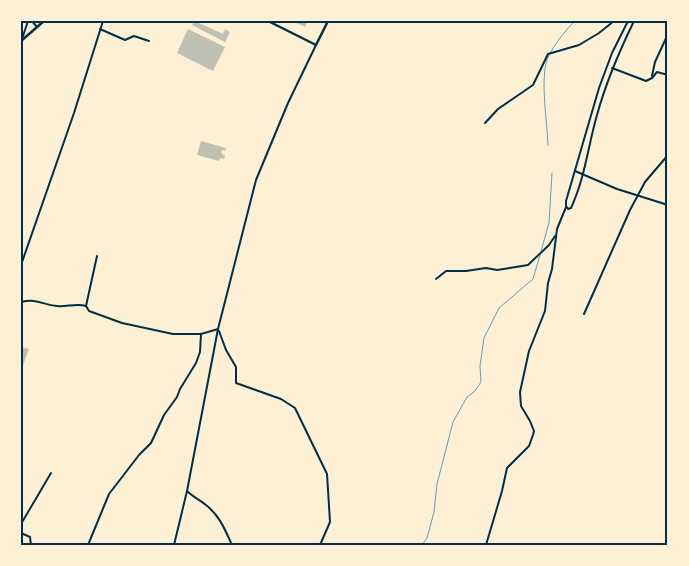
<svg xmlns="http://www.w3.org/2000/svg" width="689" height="566" viewBox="0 0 689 566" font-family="'Noto Serif',serif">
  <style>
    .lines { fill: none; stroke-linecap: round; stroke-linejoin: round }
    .stream { stroke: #669bbc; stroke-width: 1 }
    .building { fill: #bec0b2 }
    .minor { stroke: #003049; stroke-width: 2 }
    .tertiary { stroke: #003049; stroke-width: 2.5 }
    .secondary { stroke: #003049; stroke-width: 2.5 }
    .neatline { fill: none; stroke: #003049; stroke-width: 2 }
  </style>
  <rect width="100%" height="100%" fill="#fdf0d5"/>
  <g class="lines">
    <g class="stream">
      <path d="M548,145c-1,-24 -7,-60 -2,-82 2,-11 21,-35 29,-42"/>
      <polyline points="541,251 549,223 552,173"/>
      <polyline points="422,545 427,538 434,512 437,484 453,422 467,397 475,391 481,382 480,366 484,338 499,308 533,279 540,255"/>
    </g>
  </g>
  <g class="building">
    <polygon points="194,21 200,21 199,23 223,34 225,29 230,32 225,42 192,25"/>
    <polygon points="292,21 307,21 305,27"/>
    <polygon points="188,29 225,47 213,71 177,53"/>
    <polygon points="201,141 226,148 225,151 222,150 221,153 225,156 224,159 220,158 219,161 197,155"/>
    <polygon points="21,347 29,349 22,368 21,368"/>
  </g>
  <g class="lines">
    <g class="minor">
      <polyline points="32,21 37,27"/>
      <path d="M628,21l-16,32 -13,35 -33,113v5l2,3 3,-1c14,-30 17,-62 26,-93 9,-33 22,-63 37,-94"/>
      <polyline points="100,29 125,40 134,36 149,41"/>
      <polyline points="22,39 28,21"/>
      <polyline points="612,68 646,81 652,78 657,72 668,75"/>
      <polyline points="652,76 655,62 668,34"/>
      <polyline points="485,123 498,109 533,85 548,54 579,45 599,33 614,21"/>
      <polyline points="575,171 617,189 668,205"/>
      <polyline points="97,256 86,306 89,311 122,323 173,334 201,334"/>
      <polyline points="21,265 74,113 103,21"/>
      <polyline points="436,279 446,271 466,271 486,268 497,270 528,265 549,245 555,236"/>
      <path d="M21,302c17,-4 21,3 36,4 10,1 19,-3 29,0"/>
      <polyline points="584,314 630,210 645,182 668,155"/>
      <polyline points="219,331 226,350 236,367 236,383 281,399 295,408 327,474 330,522 320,545"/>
      <polyline points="668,334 666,340 668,345"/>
      <path d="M187,491c6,6 13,9 19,14 14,11 19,25 26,40"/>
      <polyline points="21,524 51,473"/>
      <polyline points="21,533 30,537 31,545"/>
      <polyline points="88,545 109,494 139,455 151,443 164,415 177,397 180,389 196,363 200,352 201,334 218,329"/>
      <polyline points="174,545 187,491 218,329 256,180 288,103 316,45"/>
      <polyline points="486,545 502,491 507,468 529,446 533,435 534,431 530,421 521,406 520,392 529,351 545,311 548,283 552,269 557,229 566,207"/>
    </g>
    <polyline class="tertiary" points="268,21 316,45 328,21"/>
    <polyline class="secondary" points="21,41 44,21"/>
  </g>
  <rect width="689" height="566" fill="none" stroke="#fdf0d5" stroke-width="45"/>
  <rect x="22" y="22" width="644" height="522" class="neatline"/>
</svg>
